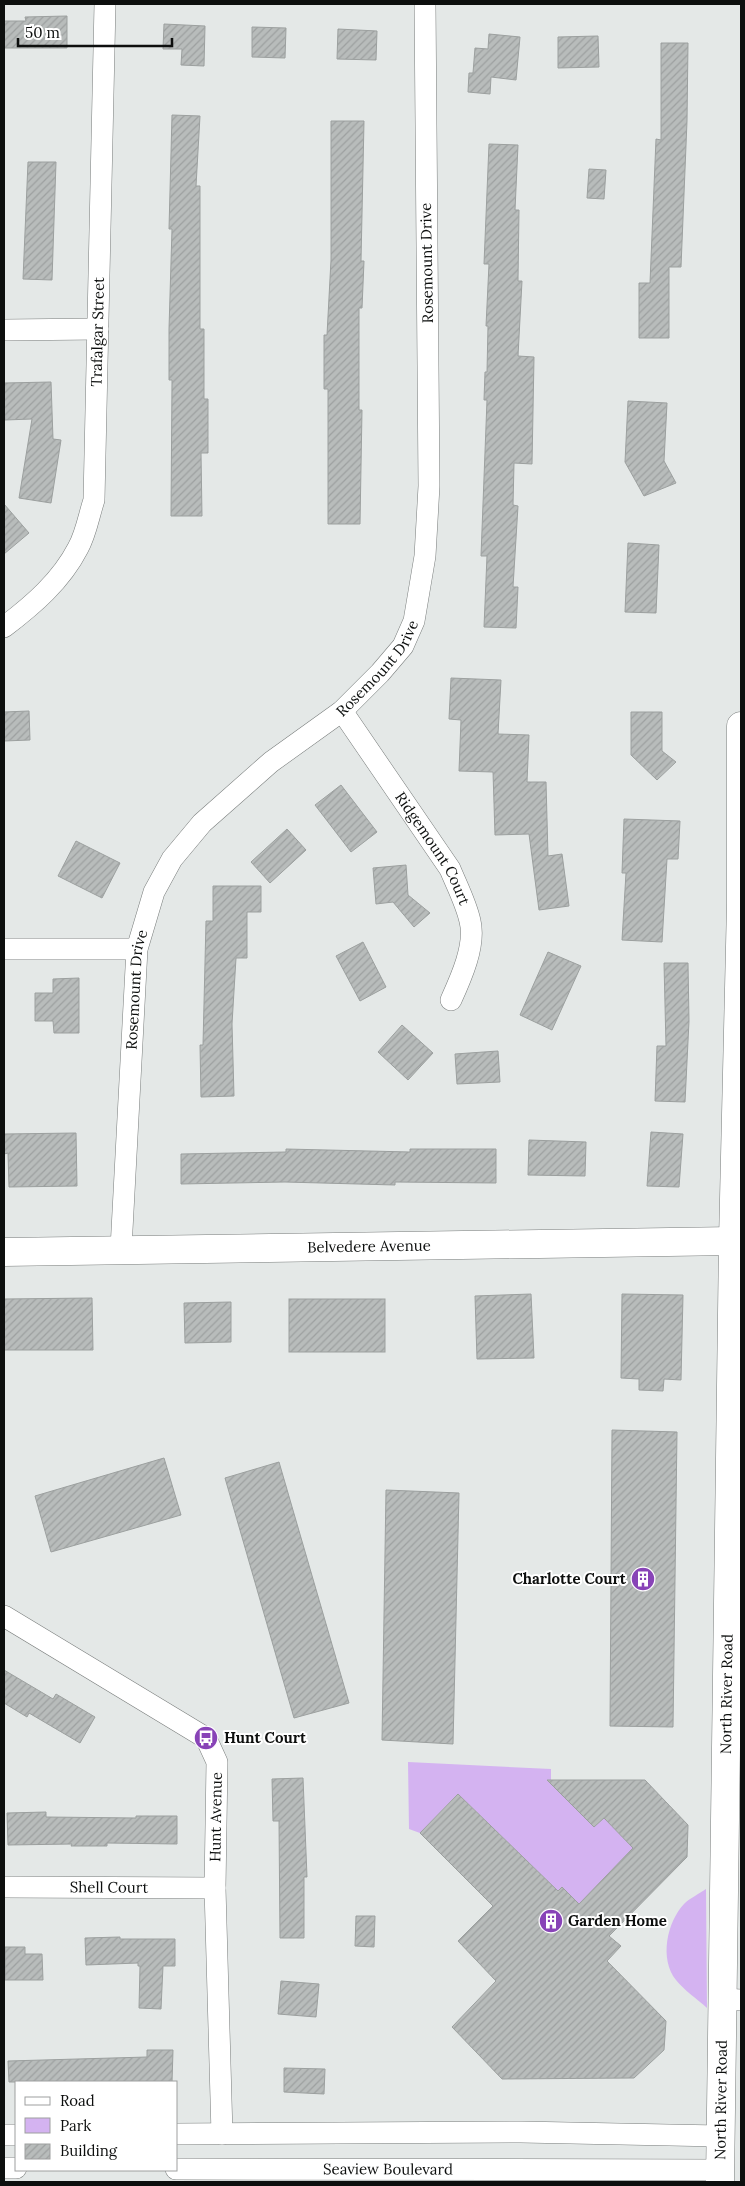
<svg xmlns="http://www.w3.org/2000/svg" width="745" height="2186" viewBox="0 0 745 2186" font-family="Lora,serif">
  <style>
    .green { fill: #d4b3f1 }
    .building { fill: url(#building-hatch); stroke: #9ca09f }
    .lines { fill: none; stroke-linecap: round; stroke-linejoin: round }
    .minor-casing { stroke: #797d7c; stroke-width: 22 }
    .secondary-casing { stroke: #797d7c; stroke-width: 29 }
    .minor { stroke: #fff; stroke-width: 21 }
    .secondary { stroke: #fff; stroke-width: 28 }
    .labels { text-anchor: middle; stroke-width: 4; stroke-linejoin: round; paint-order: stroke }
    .street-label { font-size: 15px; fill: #0d0f0e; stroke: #fff }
    .poi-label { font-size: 15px; font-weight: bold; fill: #0d0f0e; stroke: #fff; text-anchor: start }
  </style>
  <defs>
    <pattern id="building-hatch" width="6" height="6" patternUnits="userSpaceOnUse" patternTransform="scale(1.25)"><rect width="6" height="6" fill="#b8bcbb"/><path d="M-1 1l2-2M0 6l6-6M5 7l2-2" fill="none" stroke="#9da0a0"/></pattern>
  </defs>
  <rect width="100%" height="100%" fill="#e4e8e7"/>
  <g class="green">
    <polygon points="408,1762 551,1769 551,1784 594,1827 604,1818 633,1848 579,1904 562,1888 558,1891 458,1794 420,1833 409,1829"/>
    <path d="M706,1889l1,119c-10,-9 -23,-18 -31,-28 -17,-21 -9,-58 8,-76 6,-6 15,-10 22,-15z"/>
  </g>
  <g class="building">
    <polygon points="67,16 67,48 4,48 4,21 26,21 25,17"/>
    <polygon points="164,24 205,26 204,66 181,65 182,49 163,49"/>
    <polygon points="252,27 286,28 285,58 252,57"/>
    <polygon points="338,29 377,31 376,60 337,59"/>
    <polygon points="489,34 520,37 516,80 491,77 490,94 468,92 469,73 473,73 475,48 488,49"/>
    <polygon points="598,36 599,67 558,68 558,37"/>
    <polygon points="661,43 688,43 687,121 681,267 669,267 669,338 639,338 639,283 650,283 656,139 661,140"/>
    <polygon points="172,115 200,116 196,186 200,186 200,329 204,329 204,399 208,399 208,453 201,453 202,516 171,516 172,380 169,380 169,329 172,229 169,229"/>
    <polygon points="331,121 364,121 361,261 364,261 362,308 359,308 359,410 362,410 360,524 328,524 328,389 324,389 324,335 327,335 331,260"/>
    <polygon points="489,144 518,145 515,210 519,210 518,281 522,281 518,356 534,357 532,464 514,463 513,505 518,506 513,587 518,587 516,628 484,627 487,556 481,556 487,400 484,400 485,372 487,372 488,326 486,326 489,264 484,264"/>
    <polygon points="28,162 56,162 52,280 23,279"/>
    <polygon points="589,169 606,170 604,199 587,198"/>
    <polygon points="51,382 53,439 61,440 51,503 19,498 32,419 5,420 4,409 4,383"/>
    <polygon points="628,401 667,403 664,461 676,483 644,496 625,462"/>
    <polygon points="4,504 29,533 4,554"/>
    <polygon points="628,543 659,545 656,613 625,612"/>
    <polygon points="451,678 501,680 498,734 529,735 527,782 546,782 548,856 562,854 569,906 539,910 529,834 495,835 493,772 459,771 461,720 449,719"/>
    <polygon points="29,711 30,740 4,741 4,712"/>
    <polygon points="631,712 662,712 662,751 676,762 657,780 631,755"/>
    <polygon points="341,785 377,832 351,852 315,805"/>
    <polygon points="624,819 680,821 678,859 667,859 662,942 622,940 626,873 622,873"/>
    <polygon points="287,829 306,850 270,883 251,862"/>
    <polygon points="76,841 120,863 102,898 58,876"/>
    <polygon points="406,865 408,895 430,913 414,927 393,902 376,904 373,868"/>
    <polygon points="213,886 261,886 261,912 247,912 247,958 236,958 232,1024 234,1096 201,1097 200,1045 203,1045 206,921 213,921"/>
    <polygon points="363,942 386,987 360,1001 336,956"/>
    <polygon points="548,952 581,966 552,1030 520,1015"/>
    <polygon points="664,963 688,963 689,1021 685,1102 655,1101 657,1046 666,1046"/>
    <polygon points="79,978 79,1033 54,1033 53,1021 35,1021 35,993 53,993 53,979"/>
    <polygon points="402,1025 433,1053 408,1080 378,1052"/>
    <polygon points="498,1051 500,1082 457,1084 455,1054"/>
    <polygon points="651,1132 683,1134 679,1187 647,1186"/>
    <polygon points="76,1133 77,1186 9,1187 8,1153 4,1154 4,1134"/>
    <polygon points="529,1140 586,1142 585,1176 528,1175"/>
    <polygon points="286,1149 410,1152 410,1149 496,1149 496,1183 395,1182 395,1185 285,1182 181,1184 181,1154 286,1152"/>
    <polygon points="531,1294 534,1358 477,1359 475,1296"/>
    <polygon points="622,1294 683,1295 681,1380 664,1379 663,1391 639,1390 639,1379 621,1378"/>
    <polygon points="92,1298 93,1350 4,1350 4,1299"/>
    <rect x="289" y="1299" width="96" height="53"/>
    <polygon points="231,1302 231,1342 185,1343 184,1303"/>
    <polygon points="612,1430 677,1432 673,1727 610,1726"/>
    <polygon points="164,1458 181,1515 51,1552 35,1496"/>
    <polygon points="279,1462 349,1703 294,1718 225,1478"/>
    <polygon points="386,1490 459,1493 453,1744 382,1740"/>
    <polygon points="4,1670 53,1699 56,1694 95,1717 80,1743 29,1713 27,1717 4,1703"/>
    <polygon points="303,1778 307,1877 304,1877 304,1938 280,1938 279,1821 273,1821 272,1779"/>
    <polygon points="547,1780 645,1780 688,1825 687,1857 609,1936 621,1946 607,1961 666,2021 664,2050 634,2078 502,2079 452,2027 496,1981 458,1941 493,1906 420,1833 458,1794 558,1891 562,1887 579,1904 633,1848 604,1818 594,1827"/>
    <polygon points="46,1812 46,1817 136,1818 136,1816 177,1816 177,1844 107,1843 107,1846 71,1846 72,1844 8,1845 7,1813"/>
    <polygon points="356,1916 375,1916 374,1947 355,1946"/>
    <polygon points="120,1937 120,1939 175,1939 175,1966 163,1966 161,2009 139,2008 140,1966 138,1966 138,1963 86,1965 85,1938"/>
    <polygon points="5,1947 25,1947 25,1954 42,1954 43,1980 5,1980"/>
    <polygon points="281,1981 319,1984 316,2017 278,2014"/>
    <polygon points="147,2050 173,2050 172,2082 9,2082 8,2061 147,2057"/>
    <polygon points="284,2068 325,2069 324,2094 284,2092"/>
  </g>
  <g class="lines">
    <g class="minor-casing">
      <g id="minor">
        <polyline points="4,330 98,329"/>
        <path id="s1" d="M4,627c29,-22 57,-46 74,-79 8,-14 11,-33 16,-48l11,-496"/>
        <path id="s2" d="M342,711l108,158c7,17 16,34 20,52 6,24 -9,57 -19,79"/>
        <polyline points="4,949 137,949"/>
        <path id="s3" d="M121,1249l16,-300 17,-57 18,-33 30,-36 69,-61 71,-51 38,-38 23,-27 11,-25 11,-65 4,-70 -4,-482"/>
        <polyline points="4,1616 206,1738 217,1762 215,1888 222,2134"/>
        <path id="s4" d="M4,1887l211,1"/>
        <polyline points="722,1999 741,2000"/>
        <polyline points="176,2134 521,2132 719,2136"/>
        <polyline points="4,2135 16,2135"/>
        <polyline points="4,2168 16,2168"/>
        <path id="s5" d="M176,2169l544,1"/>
      </g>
    </g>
    <g class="secondary-casing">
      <g id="secondary">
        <path id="s6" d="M4,1252l729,-11"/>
        <path id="s7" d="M720,2182l13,-941 8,-337v-178"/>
      </g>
    </g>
    <use href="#minor" class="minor"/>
    <use href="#secondary" class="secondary"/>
  </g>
  <defs>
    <g id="building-disc" transform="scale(1.25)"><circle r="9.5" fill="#8843b7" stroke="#fff"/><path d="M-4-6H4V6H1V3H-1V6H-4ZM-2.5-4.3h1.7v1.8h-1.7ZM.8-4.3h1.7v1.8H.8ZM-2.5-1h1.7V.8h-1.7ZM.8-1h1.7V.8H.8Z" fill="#fff"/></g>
    <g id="bus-disc" transform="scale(1.25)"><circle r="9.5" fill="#8843b7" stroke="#fff"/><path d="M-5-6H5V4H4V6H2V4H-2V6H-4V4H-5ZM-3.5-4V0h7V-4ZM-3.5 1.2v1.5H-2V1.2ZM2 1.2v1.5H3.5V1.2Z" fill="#fff"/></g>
  </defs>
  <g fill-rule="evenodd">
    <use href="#building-disc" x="643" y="1579"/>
    <use href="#bus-disc" x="206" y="1738"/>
    <use href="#building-disc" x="551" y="1921"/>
  </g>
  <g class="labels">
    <g class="street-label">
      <text transform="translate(427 263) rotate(-91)" y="5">Rosemount Drive</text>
      <text dy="5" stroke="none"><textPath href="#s1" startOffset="328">Trafalgar Street</textPath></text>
      <text dy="5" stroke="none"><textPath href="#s3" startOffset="680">Rosemount Drive</textPath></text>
      <text dy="5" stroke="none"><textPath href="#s2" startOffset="165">Ridgemount Court</textPath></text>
      <text dy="5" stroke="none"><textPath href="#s3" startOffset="260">Rosemount Drive</textPath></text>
      <text dy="5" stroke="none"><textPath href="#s6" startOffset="365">Belvedere Avenue</textPath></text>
      <text dy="5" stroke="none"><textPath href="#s7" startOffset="488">North River Road</textPath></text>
      <text transform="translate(216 1817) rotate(-89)" y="5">Hunt Avenue</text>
      <text dy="5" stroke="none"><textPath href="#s4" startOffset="105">Shell Court</textPath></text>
      <text dy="5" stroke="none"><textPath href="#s7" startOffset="82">North River Road</textPath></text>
      <text dy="5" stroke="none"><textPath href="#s5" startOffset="212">Seaview Boulevard</textPath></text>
    </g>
    <g class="poi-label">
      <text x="626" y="1584" text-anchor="end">Charlotte Court</text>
      <text x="224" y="1743">Hunt Court</text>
      <text x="568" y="1926">Garden Home</text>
    </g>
  </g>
  <rect width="745" height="2186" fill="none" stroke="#0d0f0e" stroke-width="10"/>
  <rect x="15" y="2081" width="162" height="90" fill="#ffffff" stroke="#9e9f9f"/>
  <rect x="25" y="2097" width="25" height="8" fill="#ffffff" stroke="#9e9f9f"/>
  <text x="60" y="2106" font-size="15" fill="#0d0f0e">Road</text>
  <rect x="25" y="2118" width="25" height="15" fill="#d4b3f1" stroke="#9e9f9f"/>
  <text x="60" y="2131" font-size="15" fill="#0d0f0e">Park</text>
  <rect x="25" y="2144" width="25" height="15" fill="url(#building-hatch)" stroke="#9e9f9f"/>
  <text x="60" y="2156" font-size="15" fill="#0d0f0e">Building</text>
  <path d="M18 38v8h154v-8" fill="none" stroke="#0d0f0e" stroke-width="2.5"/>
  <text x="25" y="38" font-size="15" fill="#0d0f0e" stroke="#ffffff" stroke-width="4" paint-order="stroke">50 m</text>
</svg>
